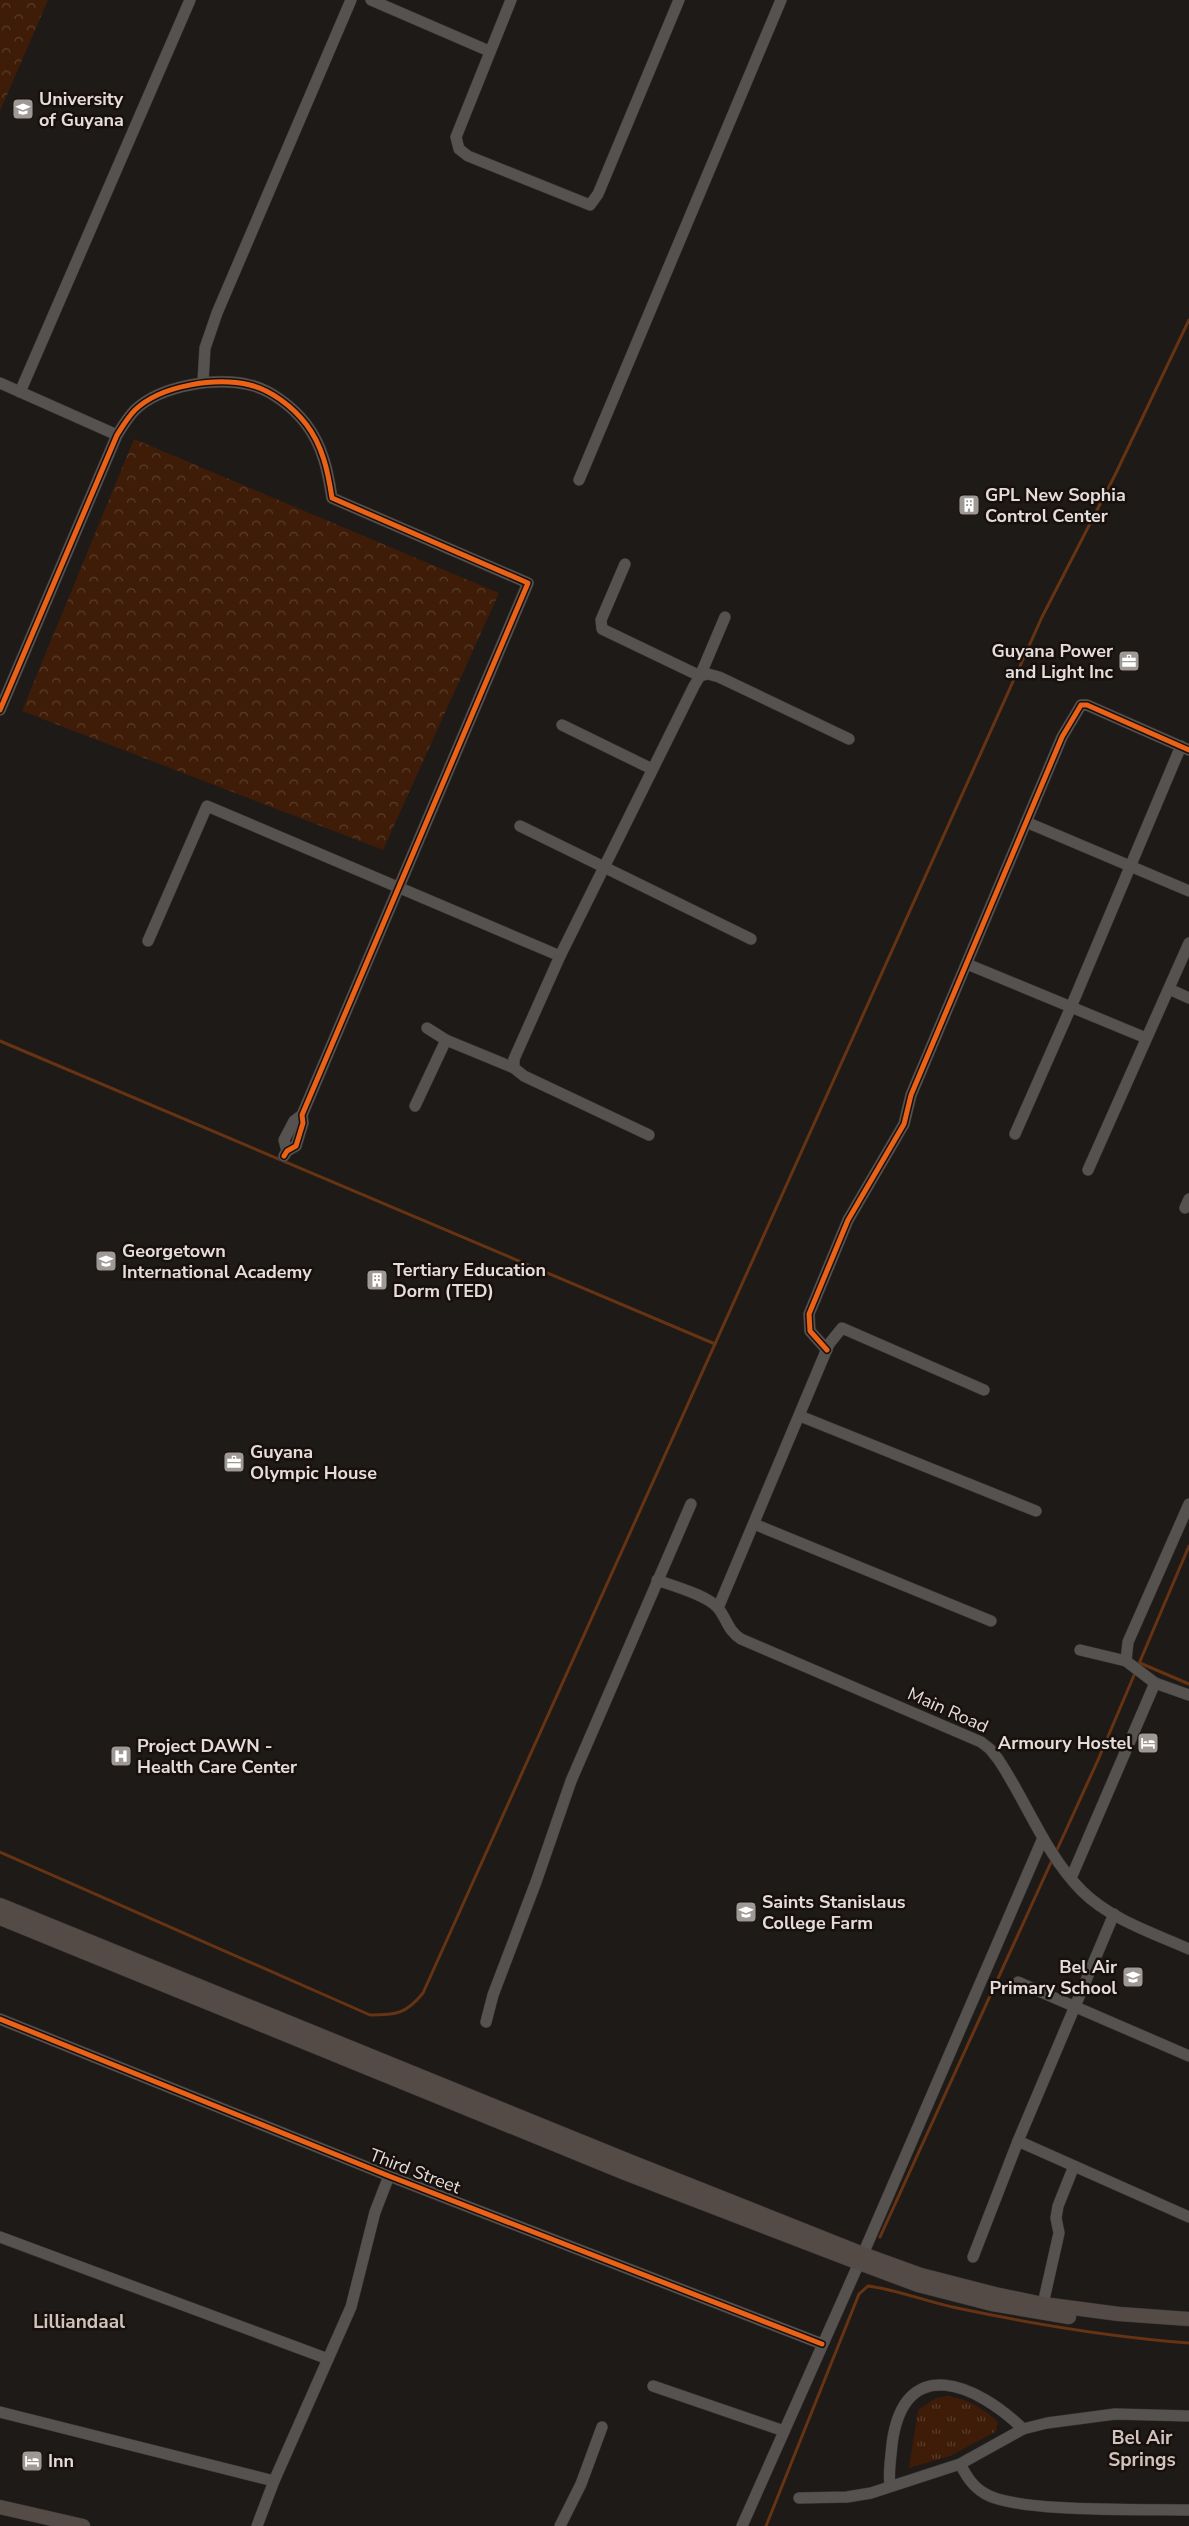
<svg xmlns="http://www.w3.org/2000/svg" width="1189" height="2526" viewBox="0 0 1189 2526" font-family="'Nunito Sans',sans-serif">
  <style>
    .grass { fill: url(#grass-tufts) }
    .forest { fill: url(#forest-crowns) }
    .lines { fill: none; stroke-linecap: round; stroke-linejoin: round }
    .stream { stroke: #663313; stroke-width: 3 }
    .minor-casing { stroke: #383433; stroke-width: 12 }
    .major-casing { stroke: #383433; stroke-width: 15 }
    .minor { stroke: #56524f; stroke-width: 11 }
    .major { stroke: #544b46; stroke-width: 14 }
    .cycleway-casing { stroke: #18100c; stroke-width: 8 }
    .cycleway { stroke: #ea6118; stroke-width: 5 }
    .labels { text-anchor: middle; stroke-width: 5; stroke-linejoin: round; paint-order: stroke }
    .poi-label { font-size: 18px; font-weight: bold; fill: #e4ddda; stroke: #18100c; text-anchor: start }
    .street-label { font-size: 18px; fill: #e4ddda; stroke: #18100c }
    .neighbourhood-label { font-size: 19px; font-weight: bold; fill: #d0c3bd; stroke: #18100c }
  </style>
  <defs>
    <pattern id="grass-tufts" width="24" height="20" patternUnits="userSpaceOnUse" patternTransform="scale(1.25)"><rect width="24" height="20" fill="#3e1c08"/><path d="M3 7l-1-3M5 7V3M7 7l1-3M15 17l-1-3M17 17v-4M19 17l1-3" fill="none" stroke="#5a3d2b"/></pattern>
    <pattern id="forest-crowns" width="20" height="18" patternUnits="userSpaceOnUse" patternTransform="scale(1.25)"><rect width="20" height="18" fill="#3e1c08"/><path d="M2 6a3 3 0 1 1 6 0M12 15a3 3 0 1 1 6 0" fill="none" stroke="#5a3d2b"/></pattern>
  </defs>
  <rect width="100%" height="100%" fill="#1e1a18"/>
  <path class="grass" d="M948,2396c21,4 35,12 50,26l-3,10 -45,24 -41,12 9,-58 18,-12z"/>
  <g class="forest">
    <polygon points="0,0 48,0 0,111"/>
    <polygon points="134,439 499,593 383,850 22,711"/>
  </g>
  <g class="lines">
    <g class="stream">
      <polyline points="0,1041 715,1344"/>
      <polyline points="1140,1663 1189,1684"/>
      <path d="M0,1852l370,163c26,0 36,-1 53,-22l619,-1376 73,-142 74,-155"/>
      <polyline points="1056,1852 1098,1760 1189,1546"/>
      <polyline points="880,2237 1053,1858"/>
      <path d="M766,2526l93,-232 9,-8c31,4 59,16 89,22 76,16 154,29 232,35"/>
    </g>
    <g class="minor-casing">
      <g id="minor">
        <polyline points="371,0 489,51"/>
        <polyline points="511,0 456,137 459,149 468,156 590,205 598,194 679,0"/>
        <polyline points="203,381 205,348 217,313 351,0"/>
        <polyline points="0,383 117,435"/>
        <polyline points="20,392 190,0"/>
        <polyline points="579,480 781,0"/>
        <polyline points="625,564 601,620 602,629 700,676 725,617"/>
        <path d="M0,710l117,-275c5,-8 11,-18 18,-25 26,-25 81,-33 115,-25 21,5 43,22 56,39 17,22 22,48 26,74l196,85 -226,532 1,8 -7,23 -9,5 -3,5"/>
        <polyline points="562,725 652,769"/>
        <polyline points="1026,822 1189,891"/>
        <polyline points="520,826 751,939"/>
        <polyline points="148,941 207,806 560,956"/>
        <polyline points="967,964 1146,1038"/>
        <polyline points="1169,989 1189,998"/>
        <polyline points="427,1028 446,1040 514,1068"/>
        <polyline points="415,1106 446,1040"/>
        <polyline points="1015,1134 1071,1007 1181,746"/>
        <polyline points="649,1135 524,1076 514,1068 514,1059 560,956 694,686 700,676 708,674 719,677 849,739"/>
        <polyline points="287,1151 284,1140 294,1121 302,1115"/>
        <polyline points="1088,1170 1189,943"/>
        <polyline points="1185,1208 1189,1199"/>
        <polyline points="827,1350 810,1331 809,1314 848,1220 904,1124 911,1095 1062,737 1081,705 1087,705 1189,750"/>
        <polyline points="800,1416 1036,1511"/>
        <polyline points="1189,1504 1128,1642 1126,1661 1155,1683 1189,1695"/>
        <polyline points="754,1524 991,1621"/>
        <path d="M657,1580c16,6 50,15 61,28 9,11 10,23 23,31l240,103 9,7 8,10c29,43 47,95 84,132 28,28 71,42 107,58"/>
        <polyline points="718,1608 829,1344 842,1328 984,1390"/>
        <polyline points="1080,1650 1126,1661"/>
        <polyline points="1071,1878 1155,1683"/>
        <polyline points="1018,1982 1189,2056"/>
        <polyline points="0,2019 389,2176 822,2344"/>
        <polyline points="486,2022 493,1995 536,1882 571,1781 691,1504"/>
        <polyline points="1018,2141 1189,2217"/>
        <polyline points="0,2237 328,2359"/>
        <polyline points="863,2254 1043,1838"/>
        <polyline points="973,2257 1018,2141 1114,1914"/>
        <polyline points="1043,2304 1059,2233 1056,2218 1058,2206 1074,2166"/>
        <polyline points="653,2386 784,2431"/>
        <polyline points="0,2412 274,2481"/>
        <path d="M960,2464c6,11 12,22 24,29 29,20 164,16 205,17"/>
        <path d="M890,2486c-2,-14 1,-28 2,-42 12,-92 85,-60 131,-15"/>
        <polyline points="799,2498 847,2497 871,2493 960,2464 1023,2429 1047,2423 1115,2414 1189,2416"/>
        <polyline points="257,2526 274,2481 351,2307 375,2212 389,2176"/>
        <polyline points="560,2526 581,2484 602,2427"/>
        <polyline points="742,2526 859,2263"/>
      </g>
    </g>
    <g class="major-casing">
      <g id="major">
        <polyline points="0,1905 629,2161 863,2254 921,2275 995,2294 1043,2304 1119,2314 1189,2319"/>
        <polyline points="0,1918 625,2173 859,2263 918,2285 992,2304 1069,2317"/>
        <polyline points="0,2507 83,2526"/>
      </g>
    </g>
    <use href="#minor" class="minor"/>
    <use href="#major" class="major"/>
    <g class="cycleway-casing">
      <g id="cycleway">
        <path d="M0,710l117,-275c5,-8 11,-18 18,-25 26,-25 81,-33 115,-25 21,5 43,22 56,39 17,22 22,48 26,74l196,85 -226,532 1,8 -7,23 -9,5 -3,5"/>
        <polyline points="827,1350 810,1331 809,1314 848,1220 904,1124 911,1095 1062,737 1081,705 1087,705 1189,750"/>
        <polyline points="0,2019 389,2176 822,2344"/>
      </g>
    </g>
    <use href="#cycleway" class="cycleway"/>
  </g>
  <defs>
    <g id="university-square" transform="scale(1.125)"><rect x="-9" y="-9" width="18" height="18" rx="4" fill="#9f9996" stroke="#18100c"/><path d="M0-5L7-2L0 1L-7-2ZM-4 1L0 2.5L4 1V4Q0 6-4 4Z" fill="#fff"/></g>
    <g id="building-square" transform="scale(1.125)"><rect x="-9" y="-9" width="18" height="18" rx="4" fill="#9f9996" stroke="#18100c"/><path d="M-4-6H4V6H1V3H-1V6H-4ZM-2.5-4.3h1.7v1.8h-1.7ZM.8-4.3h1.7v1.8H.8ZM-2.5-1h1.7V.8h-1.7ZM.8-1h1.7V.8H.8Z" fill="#fff"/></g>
    <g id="office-square" transform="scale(1.125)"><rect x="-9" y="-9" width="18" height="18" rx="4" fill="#9f9996" stroke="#18100c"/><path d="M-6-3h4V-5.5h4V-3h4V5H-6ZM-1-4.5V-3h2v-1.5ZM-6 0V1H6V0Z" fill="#fff"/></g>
    <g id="school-square" transform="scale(1.125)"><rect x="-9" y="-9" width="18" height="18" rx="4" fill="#9f9996" stroke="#18100c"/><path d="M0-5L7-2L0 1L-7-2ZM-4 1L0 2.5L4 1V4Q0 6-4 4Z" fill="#fff"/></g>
    <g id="hotel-square" transform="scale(1.125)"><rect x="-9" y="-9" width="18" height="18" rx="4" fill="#9f9996" stroke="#18100c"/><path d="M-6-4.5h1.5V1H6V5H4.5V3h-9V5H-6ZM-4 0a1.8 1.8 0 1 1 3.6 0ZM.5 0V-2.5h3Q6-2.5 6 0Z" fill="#fff"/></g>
    <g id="hospital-square" transform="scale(1.125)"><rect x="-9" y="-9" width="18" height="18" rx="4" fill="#9f9996" stroke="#18100c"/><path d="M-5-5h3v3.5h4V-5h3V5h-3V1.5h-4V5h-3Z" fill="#fff"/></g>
  </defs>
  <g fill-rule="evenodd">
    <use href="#university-square" x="23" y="109"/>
    <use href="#building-square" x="969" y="505"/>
    <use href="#office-square" x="1129" y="661"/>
    <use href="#school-square" x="106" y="1261"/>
    <use href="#building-square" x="377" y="1280"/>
    <use href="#office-square" x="234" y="1462"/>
    <use href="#hotel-square" x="1148" y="1743"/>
    <use href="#hospital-square" x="121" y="1756"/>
    <use href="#school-square" x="746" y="1912"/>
    <use href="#school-square" x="1133" y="1977"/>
    <use href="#hotel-square" x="32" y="2461"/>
  </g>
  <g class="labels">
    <g class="poi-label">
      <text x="39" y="105">University<tspan x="39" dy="21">of Guyana</tspan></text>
      <text x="985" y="501">GPL New Sophia<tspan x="985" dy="21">Control Center</tspan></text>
      <text x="1113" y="657" text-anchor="end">Guyana Power<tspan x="1113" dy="21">and Light Inc</tspan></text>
      <text x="122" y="1257">Georgetown<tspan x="122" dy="21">International Academy</tspan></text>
      <text x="393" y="1276">Tertiary Education<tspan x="393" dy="21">Dorm (TED)</tspan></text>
      <text x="250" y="1458">Guyana<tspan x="250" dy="21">Olympic House</tspan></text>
      <text x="1132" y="1749" text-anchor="end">Armoury Hostel</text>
      <text x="137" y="1752">Project DAWN -<tspan x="137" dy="21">Health Care Center</tspan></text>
      <text x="762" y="1908">Saints Stanislaus<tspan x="762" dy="21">College Farm</tspan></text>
      <text x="1117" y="1973" text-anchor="end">Bel Air<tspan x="1117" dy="21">Primary School</tspan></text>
      <text x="48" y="2467">Inn</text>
    </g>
    <g class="street-label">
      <text transform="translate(948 1710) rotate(24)" y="6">Main Road</text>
      <text transform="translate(415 2171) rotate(21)" y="6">Third Street</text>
    </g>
    <g class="neighbourhood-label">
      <text x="79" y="2328">Lilliandaal</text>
      <text x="1142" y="2444">Bel Air<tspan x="1142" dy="22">Springs</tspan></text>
    </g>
  </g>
</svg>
